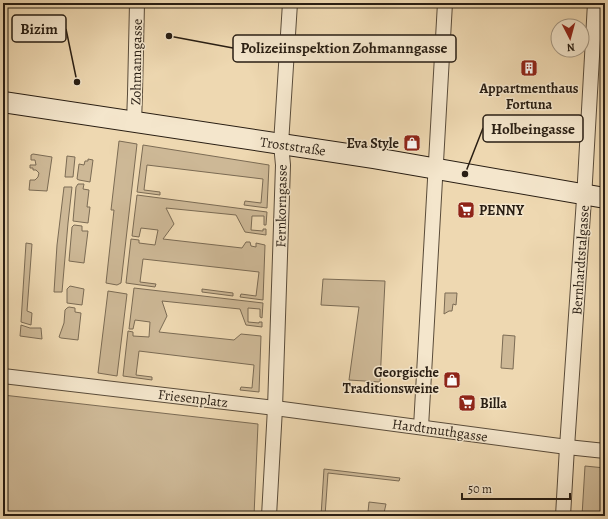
<svg xmlns="http://www.w3.org/2000/svg" width="608" height="519" viewBox="0 0 608 519" font-family="Alegreya,serif">
  <style>
    .green { fill: #cdb896; stroke: #7b6b54 }
    .lines { fill: none; stroke-linecap: round; stroke-linejoin: round }
    .street-casing { stroke: #5a4c3a; stroke-width: 16 }
    .secondary-casing { stroke: #291e13; stroke-width: 22 }
    .street { stroke: #f4e6cc; stroke-width: 14 }
    .secondary { stroke: #f4e6cc; stroke-width: 20 }
    .labels { text-anchor: middle; stroke-width: 3; stroke-linejoin: round; paint-order: stroke }
    .street-label { font-size: 14px; fill: #291e13; stroke: #f4e6cc }
    .poi-label { font-size: 14px; font-weight: bold; fill: #291e13; stroke: #f4e6cc; text-anchor: end }
    .leader { fill: none; stroke: #291e13; stroke-width: 1.5 }
    .callout-dot { fill: #291e13; stroke: #f4e6cc; stroke-width: 1.5 }
    .callout { fill: #f4e6cc; stroke: #291e13; stroke-width: 1.5 }
    .callout-label { font-size: 15px; text-anchor: middle; font-weight: bold; fill: #291e13 }
  </style>
  <rect width="100%" height="100%" fill="#eed8b1"/>
  <filter id="stains"><feTurbulence type="fractalNoise" baseFrequency=".005" numOctaves="4"/><feColorMatrix values="0 0 0 0 .2 0 0 0 0 .09 0 0 0 0 .02 0 0 0 .5 -.17"/></filter>
  <radialGradient id="worn" r=".72"><stop offset=".6" stop-color="#630" stop-opacity="0"/><stop offset="1" stop-color="#630" stop-opacity=".3"/></radialGradient>
  <g class="green">
    <polygon points="119,141 137,144 121,283 117,285 106,283 114,210 111,210"/>
    <polygon points="143,145 269,165 267,208 244,205 245,201 261,203 263,179 147,165 144,190 160,192 160,195 137,192"/>
    <polygon points="33,154 52,157 47,191 29,190 30,180 35,180 38,177 39,173 36,170 33,170 33,168 30,168 30,165 36,165 35,160 31,160 31,155"/>
    <polygon points="67,156 75,157 73,177 65,177"/>
    <polygon points="88,159 93,160 90,182 79,180 77,179 79,164 84,165 85,161 88,161"/>
    <polygon points="78,184 84,184 83,189 89,190 87,207 90,207 88,223 73,221 76,187"/>
    <polygon points="64,187 72,187 68,223 62,292 54,292 57,245"/>
    <polygon points="137,195 267,212 266,225 264,225 264,216 252,216 251,230 263,231 263,229 266,229 266,235 245,232 236,215 166,208 174,224 163,239 242,248 246,242 250,242 251,246 256,247 256,243 265,245 263,300 240,297 241,294 256,296 259,272 143,259 140,282 156,284 155,287 126,283 131,239 139,240 139,243 155,245 158,230 141,228 139,237 132,236"/>
    <polygon points="74,225 82,226 82,231 88,231 84,263 69,261 72,227"/>
    <polygon points="26,243 32,244 27,311 32,313 31,325 21,322"/>
    <polygon points="323,279 385,281 380,382 349,380 359,307 321,305"/>
    <polygon points="70,286 84,289 82,305 67,303 67,289"/>
    <polygon points="134,288 263,303 262,318 260,317 260,309 248,308 248,322 259,323 259,322 262,322 262,327 246,325 240,309 162,301 167,316 159,332 234,340 241,334 261,336 259,392 240,390 241,387 252,388 254,365 139,351 136,375 152,377 152,380 123,376 128,331 133,332 133,336 149,337 150,322 135,320 133,329 129,329"/>
    <polygon points="202,289 233,293 233,296 202,292"/>
    <polygon points="108,291 127,294 117,376 98,373"/>
    <polygon points="445,293 457,293 456,305 453,304 452,311 449,311 444,314"/>
    <polygon points="69,307 75,308 75,312 81,313 78,340 61,338 59,337 64,323 65,310 67,308"/>
    <polygon points="21,325 30,328 41,328 42,339 20,336"/>
    <polygon points="503,335 515,336 513,369 501,368"/>
    <polygon points="3,395 258,424 254,516 3,516"/>
    <polygon points="585,466 605,468 605,516 582,516"/>
    <polygon points="324,469 400,478 399,481 328,473 325,516 321,516"/>
    <polygon points="369,502 386,504 384,513 368,512"/>
  </g>
  <g class="lines">
    <g class="street-casing">
      <g id="street">
        <polyline points="134,122 135,94 137,3"/>
        <polyline points="3,376 275,408 567,447 605,451"/>
        <polyline points="421,427 445,3"/>
        <polyline points="269,516 275,408 283,165 281,144 290,3"/>
        <polyline points="563,516 567,447 584,199 595,3"/>
      </g>
    </g>
    <g class="secondary-casing">
      <polyline id="secondary" points="3,102 374,158 605,198"/>
    </g>
    <use href="#street" class="street"/>
    <use href="#secondary" class="secondary"/>
  </g>
  <defs>
    <g id="building-square" transform="scale(0.9)"><rect x="-9" y="-9" width="18" height="18" rx="4" fill="#8f2418" stroke="#f4e6cc"/><path d="M-4-6H4V6H1V3H-1V6H-4ZM-2.5-4.3h1.7v1.8h-1.7ZM.8-4.3h1.7v1.8H.8ZM-2.5-1h1.7V.8h-1.7ZM.8-1h1.7V.8H.8Z" fill="#fff"/></g>
    <g id="shop-square" transform="scale(0.9)"><rect x="-9" y="-9" width="18" height="18" rx="4" fill="#8f2418" stroke="#f4e6cc"/><path d="M-5-2.5h2.3a2.7 3.5 0 0 1 5.4 0H5L5.5 6h-11ZM-1.5-2.5h3a1.5 2.3 0 0 0-3 0Z" fill="#fff"/></g>
    <g id="supermarket-square" transform="scale(0.9)"><rect x="-9" y="-9" width="18" height="18" rx="4" fill="#8f2418" stroke="#f4e6cc"/><path d="M-6-5.5h2.5l.6 2H6L4.5 2H-2.5L-4.4-4H-6ZM-1.5 3.2a1.3 1.3 0 1 0 .1 0ZM3 3.2a1.3 1.3 0 1 0 .1 0Z" fill="#fff"/></g>
  </defs>
  <g fill-rule="evenodd">
    <use href="#building-square" x="529" y="68"/>
    <use href="#shop-square" x="412" y="143"/>
    <use href="#supermarket-square" x="466" y="210"/>
    <use href="#shop-square" x="452" y="380"/>
    <use href="#supermarket-square" x="467" y="403"/>
  </g>
  <g class="labels">
    <g class="street-label">
      <text transform="translate(136 62) rotate(-89)" y="5">Zohmanngasse</text>
      <text transform="translate(293 146) rotate(8)" y="5">Troststraße</text>
      <text transform="translate(281 206) rotate(-89)" y="5">Fernkorngasse</text>
      <text transform="translate(580 260) rotate(-86)" y="5">Bernhardtstalgasse</text>
      <text transform="translate(193 398) rotate(7)" y="5">Friesenplatz</text>
      <text transform="translate(440 430) rotate(8)" y="5">Hardtmuthgasse</text>
    </g>
    <g class="poi-label">
      <text x="529" y="93" text-anchor="middle">Appartmenthaus<tspan x="529" dy="16">Fortuna</tspan></text>
      <text x="399" y="148">Eva Style</text>
      <text x="479" y="215" text-anchor="start">PENNY</text>
      <text x="439" y="377">Georgische<tspan x="439" dy="16">Traditionsweine</tspan></text>
      <text x="480" y="408" text-anchor="start">Billa</text>
    </g>
  </g>
  <path class="leader" d="M77 82L66 29M169 36L233 48M465 174L483 128"/>
  <g class="callout-dot">
    <circle cx="77" cy="82" r="4"/>
    <circle cx="169" cy="36" r="4"/>
    <circle cx="465" cy="174" r="4"/>
  </g>
  <g class="callout">
    <rect x="12" y="15" width="54" height="27" rx="4"/>
    <rect x="233" y="35" width="223" height="27" rx="4"/>
    <rect x="483" y="115" width="100" height="27" rx="4"/>
  </g>
  <g class="callout-label">
    <text x="39" y="34">Bizim</text>
    <text x="344" y="53">Polizeiinspektion Zohmanngasse</text>
    <text x="533" y="134">Holbeingasse</text>
  </g>
  <rect width="608" height="519" fill="none" stroke="#eed8b1" stroke-width="16"/>
  <rect x="4" y="4" width="600" height="511" fill="none" stroke="#291e13" stroke-width="2"/>
  <rect x="8" y="8" width="592" height="503" fill="none" stroke="#291e13"/>
  <g transform="translate(570 38) rotate(174)"><circle r="19" fill="#f4e6cc" stroke="#a39682"/>
  <path d="M0-3L7 15L0 10L-7 15Z" fill="#8f2418"/>
  <text y="-6" font-size="11" font-weight="bold" text-anchor="middle" fill="#291e13">N</text>
  </g>
  <path d="M462 493v6h108v-6" fill="none" stroke="#291e13" stroke-width="2"/>
  <text x="468" y="493" font-size="12" fill="#291e13" stroke="#f4e6cc" stroke-width="3" paint-order="stroke">50 m</text>
  <rect width="100%" height="100%" filter="url(#stains)"/>
  <rect width="100%" height="100%" fill="url(#worn)"/>
</svg>
